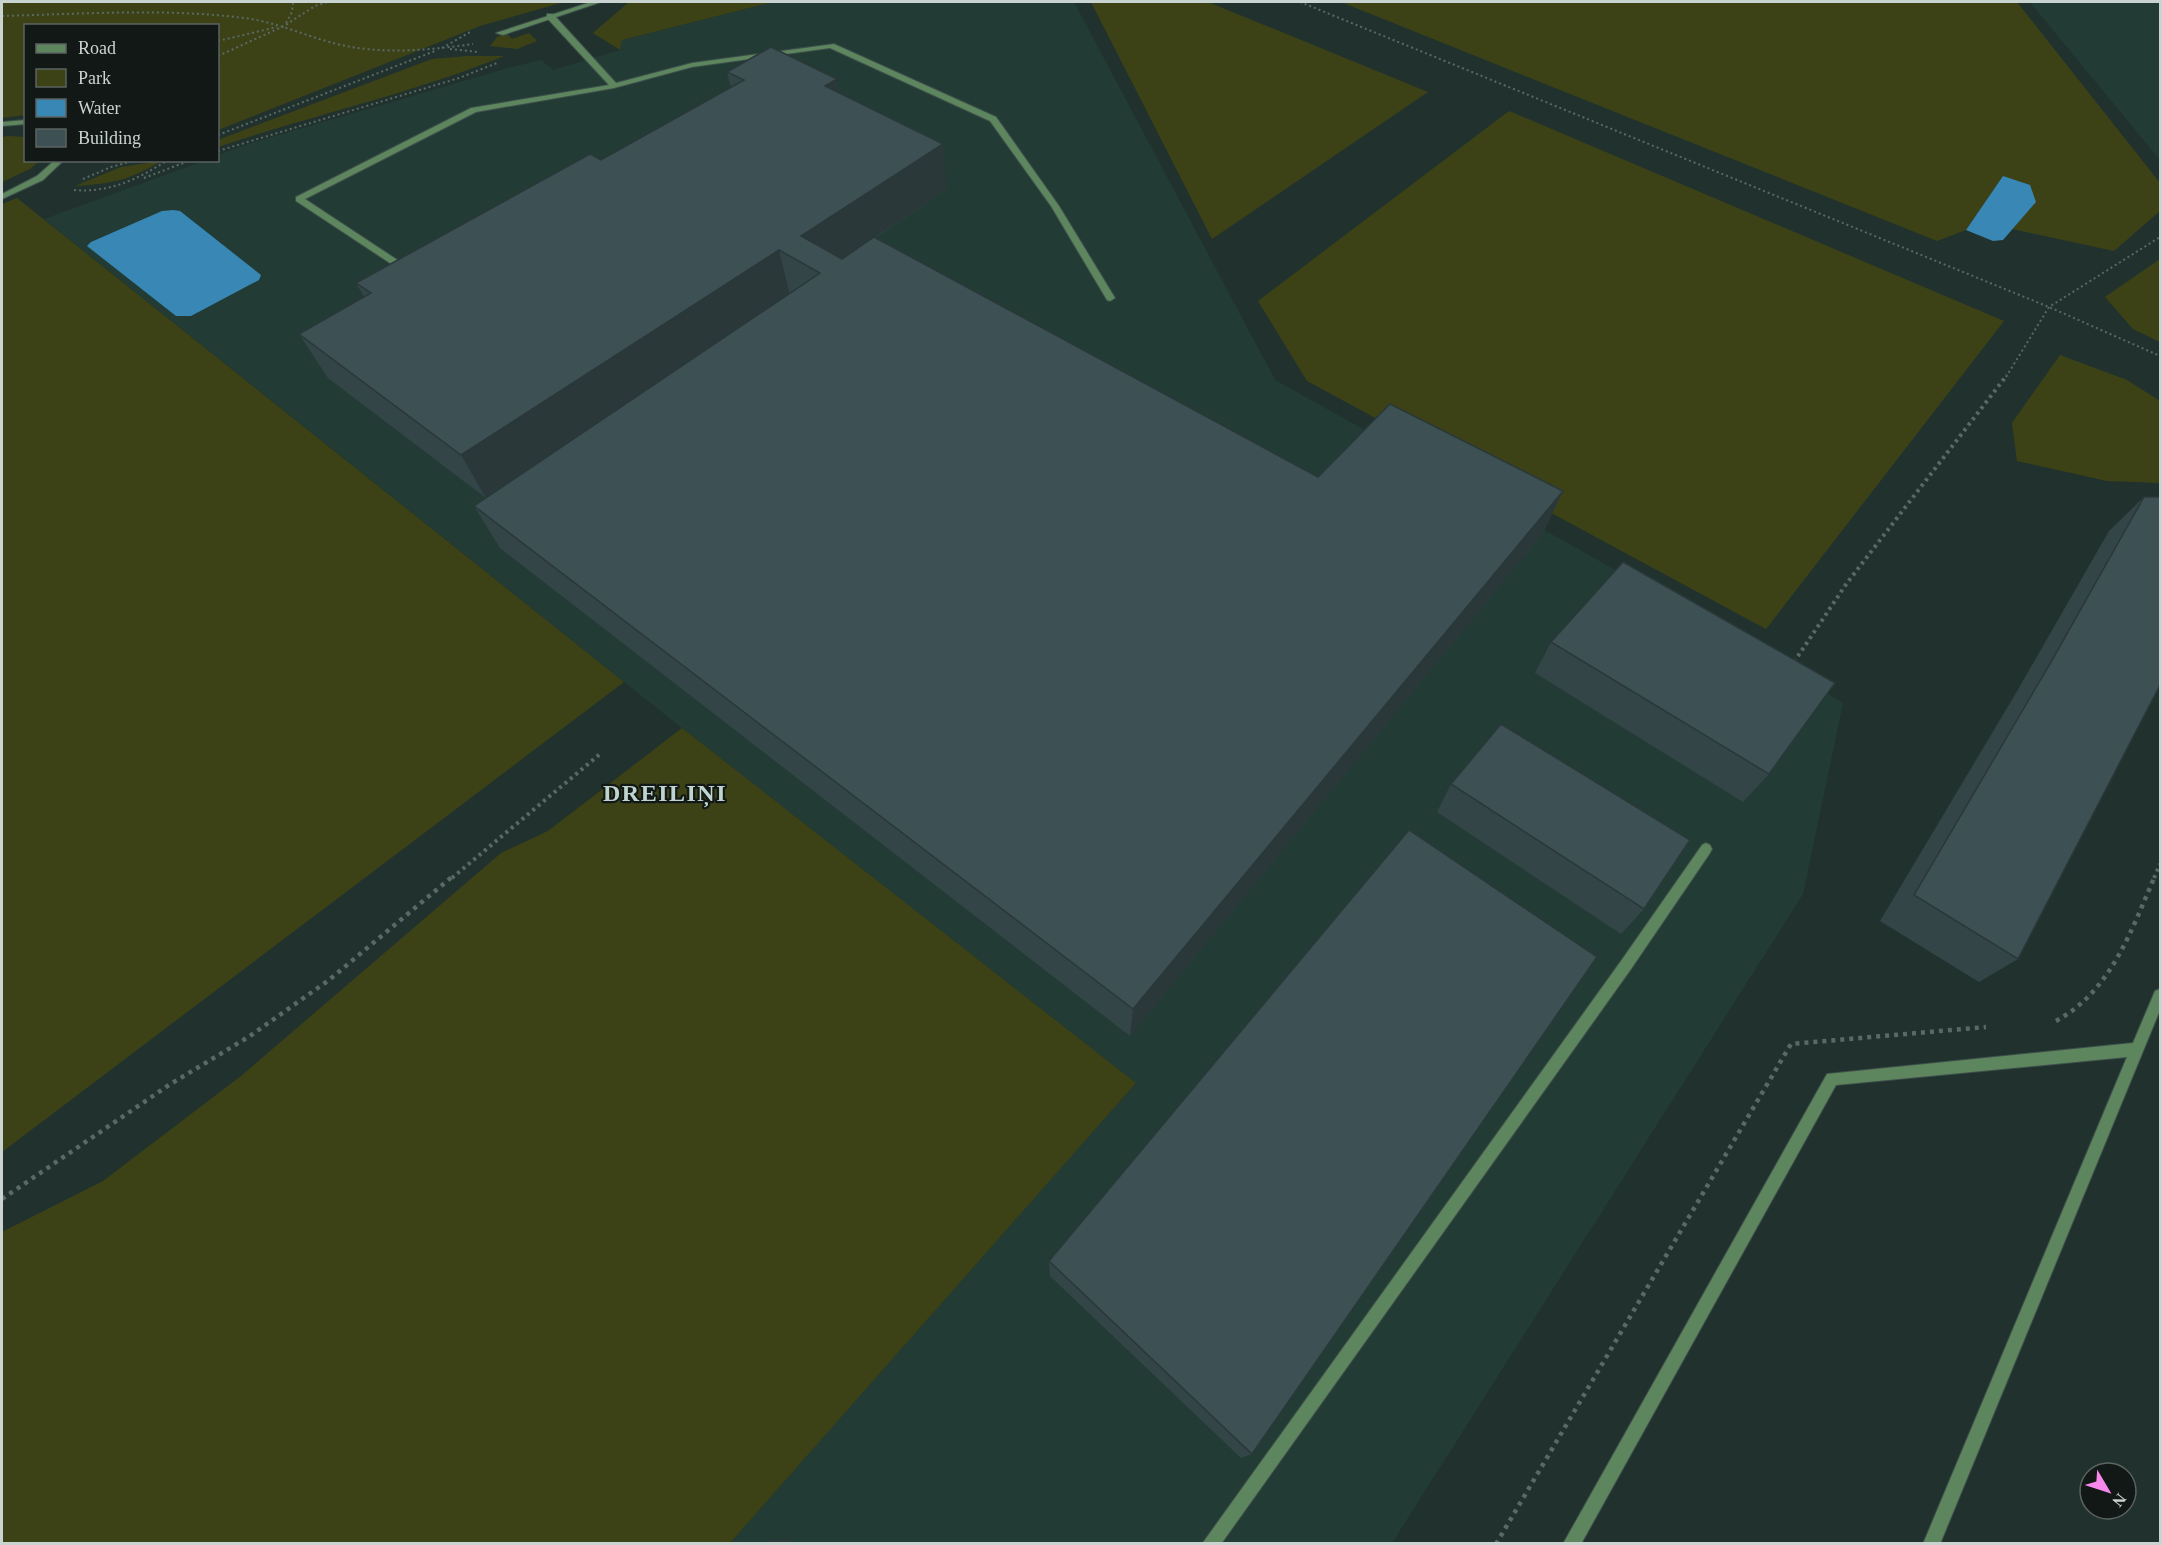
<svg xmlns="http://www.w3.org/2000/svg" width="2162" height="1545" viewBox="0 0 2162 1545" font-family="'Times New Roman',serif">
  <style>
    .built { fill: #223c35 }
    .green { fill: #3d4216 }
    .water { fill: #3987b5 }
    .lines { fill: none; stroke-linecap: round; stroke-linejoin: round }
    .lane-casing { stroke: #3f4f4b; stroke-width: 2 }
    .street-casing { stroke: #3f4f4b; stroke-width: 2 }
    .path-far2 { stroke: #5a6965; stroke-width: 2; stroke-dasharray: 2 3; stroke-linecap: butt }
    .path-far1 { stroke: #5a6965; stroke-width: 4; stroke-dasharray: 3 4; stroke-linecap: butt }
    .path { stroke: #5a6965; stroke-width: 4.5; stroke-dasharray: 4 5; stroke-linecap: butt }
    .lane { fill: #5d855e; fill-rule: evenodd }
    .street { fill: #5d855e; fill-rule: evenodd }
    .wall { fill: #344547 }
    .shaded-wall { fill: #2b383a }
    .building { fill: #3d5053; stroke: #2b383a; stroke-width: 1.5 }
    .labels { text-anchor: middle; stroke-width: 4.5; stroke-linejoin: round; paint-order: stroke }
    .district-label { font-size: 24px; font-weight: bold; letter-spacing: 1.5px; fill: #bfd4ce; stroke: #111816 }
  </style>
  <rect width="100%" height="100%" fill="#21322e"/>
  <g class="built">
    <polygon points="773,2 1074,2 1275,380 1596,559 1843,703 1803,894 1392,1543 730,1543 1136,1083 682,728 44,219 204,161 218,160 218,155 248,144 512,67 541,60 553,70 620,50 622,40"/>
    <polygon points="2030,2 2160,2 2160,160"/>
  </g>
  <g class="green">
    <polygon points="2,2 564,2 480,26 218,130 218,26 26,26 25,115 2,118"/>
    <polygon points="629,2 773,2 622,40 620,50 593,33"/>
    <polygon points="1091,2 1208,2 1428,92 1212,239"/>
    <polygon points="1341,2 2017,2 2160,183 2160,211 2114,251 2012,229 2036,202 2003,176 1966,230 1937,241"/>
    <polygon points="506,33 512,39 529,33 537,41 517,49 490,46 497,37"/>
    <path d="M468,56h36c-93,38 -192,59 -286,91v-7l214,-81z"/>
    <polygon points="1509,111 2004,321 1766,629 1307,381 1258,301"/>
    <polygon points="8,136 25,137 26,160 39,161 30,169 2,182 2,137"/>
    <path d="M162,161c-36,20 -47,22 -87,25l46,-19z"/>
    <polygon points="17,198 624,682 2,1152 2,204"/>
    <polygon points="2160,259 2160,342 2133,329 2105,297"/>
    <polygon points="2060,355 2127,380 2160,401 2160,483 2107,481 2017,461 2012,423"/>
    <polygon points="682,728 1136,1083 730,1543 2,1543 2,1232 103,1181 241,1076 501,853 548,831"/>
  </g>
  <g class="water">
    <polygon points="2003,176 2030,185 2036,202 2003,240 1993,241 1966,230"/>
    <polygon points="173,210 180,211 261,275 259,280 191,316 176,316 87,246 91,242 162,211"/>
  </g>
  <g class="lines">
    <g class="lane-casing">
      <g id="lane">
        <polygon points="547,14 553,14 616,83 692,63 834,44 996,117 1059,206 1115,298 1110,301 1107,300 1051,206 990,121 830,48 692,67 614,88 476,112 305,199 408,267 408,271 402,271 296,201 296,197 471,108 609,85 547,18"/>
        <polygon points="1706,843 1710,845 1712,849 1710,853 1631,969 1221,1544 1202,1544 1621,961 1702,845"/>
        <polygon points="2160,989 2160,1010 1940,1544 1923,1544 2127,1057 1836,1085 1581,1544 1563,1544 1827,1074 2133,1043 2155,991"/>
      </g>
    </g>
    <g class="street-casing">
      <g id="street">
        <polygon points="591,2 601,2 503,35 496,33"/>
        <polygon points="26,120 26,124 2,126 2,122"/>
        <polygon points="55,160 64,160 43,180 2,199 2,194 37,176"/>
      </g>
    </g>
    <g class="path-far2">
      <polyline points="1300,2 2049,307 2160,356"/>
      <path d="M2,16c80,-2 162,-8 242,2 35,4 67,21 102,28 41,8 85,4 127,-2"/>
      <polyline points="286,23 292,12 293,2"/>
      <polyline points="218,41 277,27"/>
      <polyline points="442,48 472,31"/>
      <polyline points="450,49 478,52"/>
      <polyline points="218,56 284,26 315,6 328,2"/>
      <polyline points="218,135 435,51"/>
      <polyline points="218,151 459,78 497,63"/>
      <polyline points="144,178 191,160"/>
      <polyline points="83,179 111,167 136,160"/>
      <path d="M74,190c36,3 64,-11 94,-30"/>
      <polyline points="2006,377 2049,307 2160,237"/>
    </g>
    <g class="path-far1">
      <polyline points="1794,662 1847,583 2007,375"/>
      <polyline points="452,878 600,754"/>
      <polyline points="2154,878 2160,864"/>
    </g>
    <g class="path">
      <path d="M2056,1021c55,-30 75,-90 99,-145"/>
      <polyline points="2,1199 169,1085 250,1036 329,980 453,876"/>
      <polyline points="1496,1544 1791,1044 1986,1027"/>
    </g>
    <use href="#lane" class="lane"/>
    <use href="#street" class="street"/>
  </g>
  <g class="wall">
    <polygon points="727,72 840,94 947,189 875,238 1318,477 1563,491 1543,533 1130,1036 500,548 474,506 486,498 328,378 299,334 364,297 356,283 601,160 731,88"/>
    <polygon points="2144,497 2018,959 1979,982 1880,921 2016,693 2109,531"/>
    <polygon points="1551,642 1769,774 1743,802 1535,673"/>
    <polygon points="1451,784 1644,909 1621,934 1437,812"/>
    <polygon points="1049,1261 1252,1454 1241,1458 1050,1276"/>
  </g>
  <g class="shaded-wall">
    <polygon points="837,79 845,124 825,86"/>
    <polygon points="943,144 947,189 820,274 801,236"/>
    <polygon points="779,250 790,295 486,498 461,455"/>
    <polygon points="1563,491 1543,533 1130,1036 1133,1009"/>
    <polygon points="789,1539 793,1544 776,1544 773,1540"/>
  </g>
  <g class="building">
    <polygon points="771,47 837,79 825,86 943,144 801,236 842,259 874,237 1318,477 1390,404 1563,491 1133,1009 474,506 820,273 779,250 461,455 299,334 371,293 356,283 590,154 601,160 744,80 727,72"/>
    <polygon points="2144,497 2160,497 2160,685 2018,959 1914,895 2051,662"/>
    <polygon points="1623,562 1835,683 1769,774 1551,642"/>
    <polygon points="1501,724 1690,840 1644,909 1451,784"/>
    <polygon points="1409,830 1597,957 1252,1454 1049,1261"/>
    <polygon points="773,1540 776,1544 770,1544"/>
  </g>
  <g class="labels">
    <g class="district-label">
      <text x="665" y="801">DREILIŅI</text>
    </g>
  </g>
  <rect width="2162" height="1545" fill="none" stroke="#c9d4d1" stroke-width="6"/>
  <rect x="24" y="24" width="195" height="138" fill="#111816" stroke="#5b6361" stroke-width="1.5"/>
  <rect x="36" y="44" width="30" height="9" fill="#5d855e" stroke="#5b6361" stroke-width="1.5"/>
  <text x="78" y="54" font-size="18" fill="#c9d4d1">Road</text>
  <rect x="36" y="69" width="30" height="18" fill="#3d4216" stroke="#5b6361" stroke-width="1.5"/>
  <text x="78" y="84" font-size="18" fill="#c9d4d1">Park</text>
  <rect x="36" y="99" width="30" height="18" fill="#3987b5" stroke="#5b6361" stroke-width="1.5"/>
  <text x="78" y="114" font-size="18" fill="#c9d4d1">Water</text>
  <rect x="36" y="129" width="30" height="18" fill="#3d5053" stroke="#5b6361" stroke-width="1.5"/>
  <text x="78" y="144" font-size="18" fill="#c9d4d1">Building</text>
  <g transform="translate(2108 1491) rotate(129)"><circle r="28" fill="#111816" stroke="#5b6361" stroke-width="1.5"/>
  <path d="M0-4.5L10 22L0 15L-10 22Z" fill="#f788ec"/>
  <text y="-9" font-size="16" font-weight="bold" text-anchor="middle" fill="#c9d4d1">N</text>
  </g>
</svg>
